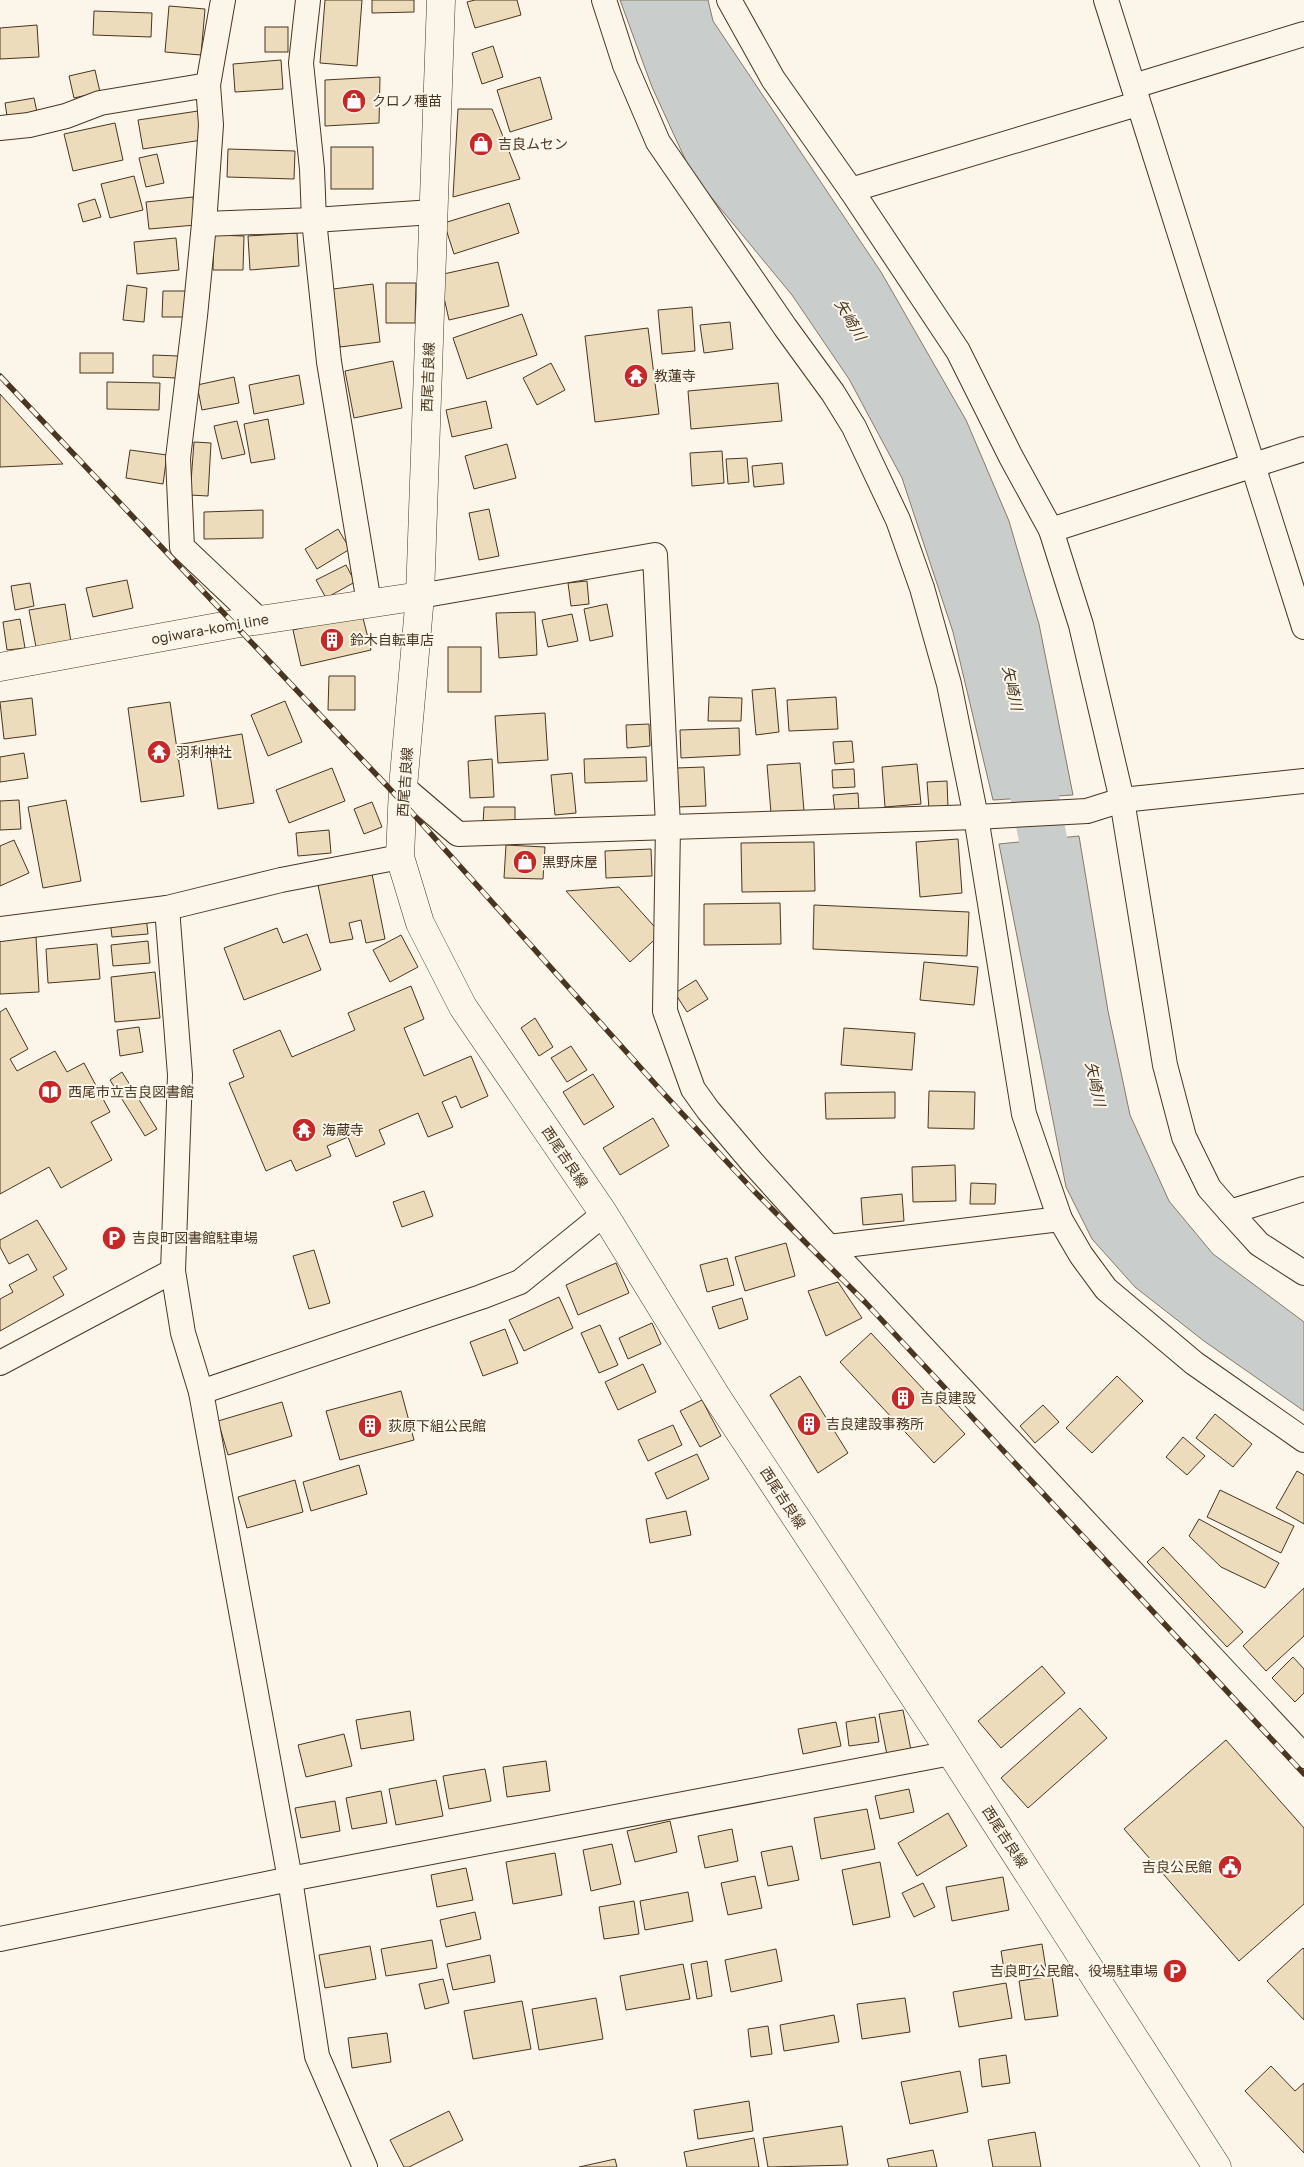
<svg xmlns="http://www.w3.org/2000/svg" width="1304" height="2167" viewBox="0 0 1304 2167" font-family="'Golos Text','Noto Sans JP',sans-serif">
  <style>
    .water { fill: #c9cecd; stroke: #887966 }
    .lines { fill: none; stroke-linecap: round; stroke-linejoin: round }
    .river { stroke: #c9cecd; stroke-width: 48 }
    .building { fill: #ecdcbc; stroke: #4a3520 }
    .minor-casing { stroke: #4a3520; stroke-width: 26 }
    .secondary-casing { stroke: #4a3520; stroke-width: 29 }
    .primary-casing { stroke: #4a3520; stroke-width: 29 }
    .minor { stroke: #fbf6e9; stroke-width: 24 }
    .secondary { stroke: #fbf6e9; stroke-width: 28 }
    .primary { stroke: #fbf6e9; stroke-width: 28 }
    .rail-casing { stroke: #4a3520; stroke-width: 5.5 }
    .rail { stroke: #fbf6e9; stroke-width: 4; stroke-dasharray: 11; stroke-linecap: butt }
    .labels { text-anchor: middle; stroke-width: 4; stroke-linejoin: round; paint-order: stroke }
    .poi-label { font-size: 14px; fill: #4a3520; stroke: #fbf6e9; text-anchor: start }
    .street-label { font-size: 14px; fill: #4a3520; stroke: #fbf6e9 }
    .water-label { font-size: 15px; font-style: italic; fill: #4a3520; stroke: #fbf6e9 }
  </style>
  <rect width="100%" height="100%" fill="#fbf6e9"/>
  <g class="water">
    <polygon points="620,0 708,0 713,21 881,272 966,420 1009,521 1039,624 1073,795 993,800 953,632 902,478 849,379 792,295 692,174 652,87"/>
    <polygon points="1079,836 1108,1011 1130,1115 1169,1201 1213,1254 1304,1322 1304,1411 1204,1341 1135,1287 1092,1239 1066,1187 999,844"/>
  </g>
  <g class="lines">
    <polyline class="river" points="1022,733 1056,905"/>
  </g>
  <g class="building">
    <polygon points="325,0 362,0 357,66 320,63"/>
    <polygon points="372,0 414,0 414,12 372,13"/>
    <polygon points="475,0 517,0 521,15 475,28 467,2"/>
    <polygon points="169,6 205,9 201,55 165,52"/>
    <polygon points="94,11 152,13 151,37 93,35"/>
    <polygon points="37,25 39,57 0,59 0,28"/>
    <rect x="265" y="27" width="23" height="25"/>
    <polygon points="493,46 503,77 482,84 472,53"/>
    <polygon points="281,60 283,89 235,92 233,64"/>
    <polygon points="95,70 100,92 74,98 69,76"/>
    <polygon points="380,77 379,123 325,126 325,80"/>
    <polygon points="540,77 552,119 510,132 497,90"/>
    <polygon points="34,98 38,117 8,122 5,103"/>
    <polygon points="458,109 492,109 520,179 453,197"/>
    <polygon points="198,111 202,140 143,149 138,120"/>
    <polygon points="115,123 123,160 73,171 64,134"/>
    <rect x="331" y="147" width="42" height="42"/>
    <polygon points="228,149 295,151 294,179 227,177"/>
    <polygon points="157,154 164,183 146,187 139,158"/>
    <polygon points="134,176 143,210 110,218 101,184"/>
    <polygon points="193,197 196,225 149,229 146,202"/>
    <polygon points="95,199 101,217 83,222 78,204"/>
    <polygon points="509,203 519,233 454,254 444,223"/>
    <polygon points="297,233 299,266 250,270 248,236"/>
    <polygon points="214,235 244,236 243,270 213,270"/>
    <polygon points="176,238 179,270 137,274 134,242"/>
    <polygon points="498,262 509,306 449,320 439,275"/>
    <polygon points="386,283 416,283 415,323 386,323"/>
    <polygon points="373,284 380,342 340,347 333,289"/>
    <polygon points="127,285 147,288 144,322 123,320"/>
    <polygon points="163,291 186,291 185,317 162,317"/>
    <polygon points="692,307 695,351 662,354 658,310"/>
    <polygon points="522,314 537,355 467,379 453,338"/>
    <polygon points="730,322 733,349 704,353 700,325"/>
    <polygon points="648,328 659,414 595,422 585,336"/>
    <rect x="80" y="353" width="33" height="20"/>
    <polygon points="153,355 178,356 177,378 153,377"/>
    <polygon points="393,361 402,408 354,418 345,371"/>
    <polygon points="551,363 565,390 537,405 523,378"/>
    <polygon points="299,375 304,404 254,414 249,385"/>
    <polygon points="234,377 239,403 202,410 197,385"/>
    <polygon points="107,382 160,383 159,410 107,409"/>
    <polygon points="778,383 782,421 691,429 688,391"/>
    <polygon points="0,394 63,464 0,467"/>
    <polygon points="486,401 492,428 452,437 446,410"/>
    <polygon points="268,419 275,459 251,463 244,424"/>
    <polygon points="237,421 245,454 222,459 214,426"/>
    <polygon points="194,442 211,443 208,496 190,495"/>
    <polygon points="507,444 516,478 474,489 465,456"/>
    <polygon points="130,450 167,455 163,484 126,478"/>
    <polygon points="722,451 724,483 692,486 690,453"/>
    <polygon points="747,458 749,482 728,484 726,459"/>
    <polygon points="782,463 784,484 754,487 752,466"/>
    <polygon points="489,509 499,556 479,560 469,513"/>
    <polygon points="263,510 263,538 204,539 204,512"/>
    <polygon points="338,529 350,549 317,569 305,549"/>
    <polygon points="346,565 355,582 326,598 316,580"/>
    <polygon points="127,580 133,608 93,617 86,588"/>
    <polygon points="587,581 589,604 571,606 568,583"/>
    <polygon points="30,583 34,606 15,610 11,586"/>
    <polygon points="65,604 71,642 36,647 29,610"/>
    <polygon points="607,604 613,636 590,641 584,609"/>
    <polygon points="535,612 537,655 499,658 496,613"/>
    <polygon points="362,614 371,650 301,666 293,630"/>
    <polygon points="572,614 578,641 548,647 542,620"/>
    <polygon points="20,619 25,648 7,650 3,622"/>
    <rect x="448" y="647" width="33" height="45"/>
    <polygon points="329,676 355,676 355,710 328,710"/>
    <polygon points="775,688 779,732 756,735 752,690"/>
    <polygon points="709,697 742,698 741,721 708,721"/>
    <polygon points="836,697 838,729 789,731 787,700"/>
    <polygon points="32,698 36,735 4,739 0,702"/>
    <polygon points="285,701 302,742 268,756 251,715"/>
    <polygon points="170,702 184,796 141,802 128,708"/>
    <polygon points="545,713 548,760 498,763 495,716"/>
    <polygon points="649,724 650,746 627,748 626,725"/>
    <polygon points="739,728 740,755 681,758 680,730"/>
    <polygon points="242,734 254,803 218,809 210,754 178,760 176,745"/>
    <polygon points="852,741 854,762 835,764 833,742"/>
    <polygon points="24,753 28,778 0,782 0,757"/>
    <polygon points="646,757 647,781 585,783 584,759"/>
    <polygon points="492,759 494,797 470,798 468,761"/>
    <polygon points="800,763 804,811 771,813 767,765"/>
    <polygon points="917,764 921,804 885,807 882,767"/>
    <polygon points="704,767 706,806 678,807 676,768"/>
    <polygon points="332,768 345,801 289,823 276,790"/>
    <polygon points="854,769 855,787 833,788 832,770"/>
    <polygon points="572,773 576,813 555,815 551,775"/>
    <polygon points="947,781 948,808 929,809 927,782"/>
    <polygon points="858,793 859,811 835,813 833,795"/>
    <polygon points="19,800 21,829 0,830 0,801"/>
    <polygon points="66,800 81,881 43,888 28,807"/>
    <polygon points="372,802 382,827 364,834 354,809"/>
    <polygon points="484,807 515,807 515,824 483,824"/>
    <polygon points="329,830 331,853 298,856 296,833"/>
    <polygon points="958,839 962,893 920,897 916,842"/>
    <polygon points="14,840 29,873 0,886 0,846"/>
    <polygon points="814,842 815,891 742,892 741,843"/>
    <polygon points="506,845 545,847 543,879 504,878"/>
    <polygon points="651,849 652,876 606,878 605,851"/>
    <polygon points="372,874 385,939 366,943 361,920 349,923 353,939 330,943 318,885"/>
    <polygon points="619,887 661,934 630,962 566,891"/>
    <polygon points="780,903 781,944 704,945 704,904"/>
    <polygon points="814,905 969,912 967,956 813,949"/>
    <polygon points="146,916 148,934 112,937 110,920"/>
    <polygon points="277,928 283,943 307,934 321,970 244,1000 224,948"/>
    <polygon points="401,935 418,967 390,982 373,950"/>
    <polygon points="36,937 39,992 0,994 0,939"/>
    <polygon points="148,941 150,963 113,966 111,945"/>
    <polygon points="97,944 100,979 48,983 46,949"/>
    <polygon points="924,962 978,967 974,1005 920,1000"/>
    <polygon points="155,972 160,1018 115,1022 111,977"/>
    <polygon points="696,980 708,999 687,1012 675,993"/>
    <polygon points="411,986 424,1019 404,1028 424,1076 471,1056 488,1096 461,1108 456,1096 442,1102 453,1127 428,1137 418,1113 379,1130 385,1144 356,1157 348,1137 327,1146 331,1156 296,1171 291,1160 266,1171 229,1083 244,1077 233,1050 280,1030 292,1057 355,1030 348,1013"/>
    <polygon points="6,1008 28,1049 10,1059 17,1071 55,1051 67,1072 84,1063 110,1112 91,1122 112,1160 61,1188 49,1167 0,1194 0,1012"/>
    <polygon points="535,1018 553,1047 539,1056 521,1028"/>
    <polygon points="139,1027 143,1052 120,1056 117,1030"/>
    <polygon points="844,1028 915,1033 912,1070 841,1065"/>
    <polygon points="571,1046 587,1070 567,1082 551,1058"/>
    <polygon points="122,1072 157,1129 145,1136 110,1080"/>
    <polygon points="593,1074 614,1107 584,1125 563,1092"/>
    <polygon points="929,1091 975,1092 974,1129 928,1128"/>
    <polygon points="895,1092 895,1118 826,1119 825,1093"/>
    <polygon points="653,1118 669,1146 620,1175 603,1148"/>
    <polygon points="955,1165 956,1201 913,1202 912,1167"/>
    <polygon points="971,1183 996,1184 995,1204 970,1204"/>
    <polygon points="424,1191 433,1216 402,1227 393,1202"/>
    <polygon points="902,1194 904,1221 863,1225 861,1198"/>
    <polygon points="37,1220 67,1269 53,1277 64,1295 0,1331 0,1299 13,1292 9,1285 37,1270 28,1254 9,1264 0,1247 0,1240"/>
    <polygon points="786,1243 795,1276 745,1291 735,1257"/>
    <polygon points="314,1250 330,1303 309,1309 293,1256"/>
    <polygon points="727,1258 734,1285 707,1292 700,1265"/>
    <polygon points="616,1263 629,1293 578,1315 566,1285"/>
    <polygon points="838,1282 862,1318 826,1336 808,1291"/>
    <polygon points="559,1297 573,1328 524,1351 509,1320"/>
    <polygon points="742,1298 748,1319 719,1329 712,1307"/>
    <polygon points="652,1323 661,1344 628,1359 619,1338"/>
    <polygon points="600,1325 618,1365 599,1373 581,1333"/>
    <polygon points="505,1329 518,1363 483,1376 470,1342"/>
    <polygon points="871,1333 965,1434 934,1463 840,1362"/>
    <polygon points="643,1364 656,1392 618,1410 605,1382"/>
    <polygon points="800,1376 848,1453 818,1473 770,1395"/>
    <polygon points="1117,1376 1143,1401 1092,1453 1066,1428"/>
    <polygon points="401,1391 414,1440 340,1460 326,1411"/>
    <polygon points="702,1400 721,1436 700,1447 680,1411"/>
    <polygon points="282,1402 292,1436 228,1455 218,1421"/>
    <polygon points="1043,1405 1059,1422 1035,1443 1020,1426"/>
    <polygon points="1215,1414 1252,1444 1233,1467 1196,1438"/>
    <polygon points="673,1425 682,1445 648,1461 638,1440"/>
    <polygon points="1183,1437 1205,1456 1187,1475 1166,1457"/>
    <polygon points="697,1454 709,1479 667,1499 655,1473"/>
    <polygon points="359,1465 367,1494 311,1511 303,1482"/>
    <polygon points="1297,1471 1304,1475 1304,1524 1276,1508"/>
    <polygon points="295,1480 303,1512 247,1528 238,1497"/>
    <polygon points="1220,1490 1294,1526 1281,1553 1207,1517"/>
    <polygon points="686,1511 691,1535 650,1543 646,1519"/>
    <polygon points="1199,1519 1279,1563 1265,1588 1221,1567 1189,1536"/>
    <polygon points="1163,1547 1243,1632 1227,1647 1147,1562"/>
    <polygon points="1304,1588 1304,1636 1266,1671 1243,1646"/>
    <polygon points="1293,1657 1304,1669 1304,1693 1295,1702 1272,1678"/>
    <polygon points="1042,1666 1065,1693 1001,1748 978,1721"/>
    <polygon points="1080,1708 1107,1738 1028,1808 1001,1778"/>
    <polygon points="903,1710 911,1750 887,1755 879,1714"/>
    <polygon points="410,1711 414,1740 361,1749 356,1720"/>
    <polygon points="875,1717 879,1742 849,1746 846,1722"/>
    <polygon points="836,1722 841,1746 803,1754 798,1729"/>
    <polygon points="344,1734 352,1766 306,1777 298,1745"/>
    <polygon points="1226,1740 1304,1828 1304,1904 1239,1961 1124,1829"/>
    <polygon points="546,1761 550,1791 507,1797 503,1767"/>
    <polygon points="485,1769 491,1801 449,1809 443,1776"/>
    <polygon points="436,1780 443,1816 396,1825 389,1789"/>
    <polygon points="909,1789 914,1812 880,1819 875,1796"/>
    <polygon points="381,1791 387,1823 352,1829 346,1798"/>
    <polygon points="335,1801 340,1831 301,1838 295,1808"/>
    <polygon points="867,1809 875,1849 821,1859 814,1818"/>
    <polygon points="948,1813 967,1846 917,1876 898,1843"/>
    <polygon points="670,1821 677,1852 635,1862 627,1831"/>
    <polygon points="732,1829 738,1861 705,1868 698,1836"/>
    <polygon points="612,1844 621,1884 591,1891 583,1850"/>
    <polygon points="792,1846 799,1880 768,1886 761,1852"/>
    <polygon points="555,1853 562,1895 513,1904 506,1862"/>
    <polygon points="880,1862 890,1917 853,1925 842,1870"/>
    <polygon points="466,1868 473,1900 437,1907 431,1875"/>
    <polygon points="755,1876 762,1908 728,1915 721,1883"/>
    <polygon points="1003,1877 1009,1910 952,1921 946,1887"/>
    <polygon points="923,1883 935,1907 914,1917 902,1893"/>
    <polygon points="688,1892 693,1921 645,1930 640,1901"/>
    <polygon points="634,1901 639,1934 604,1939 599,1907"/>
    <polygon points="475,1912 481,1939 446,1947 440,1920"/>
    <polygon points="432,1940 437,1968 386,1976 381,1949"/>
    <polygon points="1042,1944 1046,1969 1005,1976 1001,1951"/>
    <polygon points="370,1946 376,1979 325,1988 319,1955"/>
    <polygon points="1303,1948 1304,1949 1304,2020 1267,1981"/>
    <polygon points="776,1949 782,1981 731,1992 725,1960"/>
    <polygon points="490,1955 495,1982 453,1990 447,1964"/>
    <polygon points="707,1961 712,1996 697,1999 691,1964"/>
    <polygon points="683,1964 690,1999 626,2010 620,1976"/>
    <polygon points="1052,1976 1058,2016 1025,2020 1019,1981"/>
    <polygon points="443,1979 449,2003 425,2009 419,1984"/>
    <polygon points="1006,1983 1012,2018 959,2027 953,1992"/>
    <polygon points="596,1998 603,2039 539,2050 532,2009"/>
    <polygon points="905,1998 910,2032 862,2039 857,2004"/>
    <polygon points="522,2001 531,2049 473,2059 464,2011"/>
    <polygon points="834,2015 839,2042 784,2051 780,2025"/>
    <polygon points="768,2026 772,2054 751,2057 748,2029"/>
    <polygon points="387,2033 391,2062 352,2068 348,2038"/>
    <polygon points="1006,2055 1010,2083 982,2087 979,2059"/>
    <polygon points="1271,2066 1295,2091 1304,2083 1304,2153 1245,2091"/>
    <polygon points="960,2071 968,2112 910,2124 901,2082"/>
    <polygon points="749,2101 753,2131 698,2139 694,2110"/>
    <polygon points="449,2111 463,2140 409,2167 404,2167 390,2140"/>
    <polygon points="842,2126 848,2165 768,2167 763,2138"/>
    <polygon points="1035,2132 1041,2167 993,2167 988,2140"/>
    <polygon points="754,2138 759,2167 687,2167 684,2152"/>
    <polygon points="933,2150 937,2167 889,2167 887,2159"/>
    <polygon points="615,2159 617,2167 579,2167"/>
  </g>
  <g class="lines">
    <g class="minor-casing">
      <g id="minor">
        <polyline points="308,0 301,63 312,169 314,220 329,362 369,603"/>
        <polyline points="604,0 625,65 658,142 785,327 833,393 854,427 898,520 922,588 949,684 976,817 1024,1114 1060,1219 1081,1255 1106,1289 1194,1363 1304,1440"/>
        <polyline points="729,0 773,79 851,190 958,351 1011,457 1051,530 1081,625 1122,800 1165,1065 1184,1137 1209,1188 1230,1212 1259,1244 1304,1273"/>
        <polyline points="1106,0 1304,627"/>
        <polyline points="208,85 223,0"/>
        <polyline points="1134,86 1304,34"/>
        <polyline points="0,128 29,125 66,116 100,103 208,85 211,125 204,224 195,316 178,458 182,547 259,620"/>
        <polyline points="851,190 1137,104"/>
        <polyline points="204,224 314,220 433,212"/>
        <polyline points="1051,530 1304,449"/>
        <polyline points="420,596 655,555 668,826 665,1011 693,1089 708,1110 752,1162 829,1247 1304,1756"/>
        <polyline points="403,787 458,834 976,817 1087,811 1122,800 1304,781"/>
        <polyline points="167,908 180,1075 173,1271 183,1333 201,1392 290,1879 317,2056 365,2167"/>
        <polyline points="0,929 167,908 281,880 400,857"/>
        <polyline points="1230,1212 1304,1189"/>
        <polyline points="829,1247 1060,1219"/>
        <polyline points="0,1363 173,1271"/>
        <polyline points="201,1392 481,1297 520,1282 604,1214"/>
        <polyline points="0,1939 290,1879 951,1753"/>
      </g>
    </g>
    <g class="secondary-casing">
      <polyline id="secondary" points="0,667 234,624 420,596"/>
    </g>
    <g class="primary-casing">
      <polyline id="primary" points="441,0 420,596 403,787 400,857 420,923 463,1007 604,1214 718,1399 940,1736 1217,2167"/>
    </g>
    <use href="#minor" class="minor"/>
    <use href="#secondary" class="secondary"/>
    <use href="#primary" class="primary"/>
    <g class="rail-casing">
      <polyline id="rail" points="0,376 406,806 665,1095 754,1191 865,1302 1304,1774"/>
    </g>
    <use href="#rail" class="rail"/>
  </g>
  <defs>
    <g id="shop-disc" transform="scale(1.25)"><circle r="9.5" fill="#c62828" stroke="#fbf6e9"/><path d="M-5-2.5h2.3a2.7 3.5 0 0 1 5.4 0H5L5.5 6h-11ZM-1.5-2.5h3a1.5 2.3 0 0 0-3 0Z" fill="#fff"/></g>
    <g id="temple-disc" transform="scale(1.25)"><circle r="9.5" fill="#c62828" stroke="#fbf6e9"/><path d="M0-6L5-2H3V0L6.5 2.5H4V6H1.5V3h-3V6H-4V2.5H-6.5L-3 0V-2H-5Z" fill="#fff"/></g>
    <g id="building-disc" transform="scale(1.25)"><circle r="9.5" fill="#c62828" stroke="#fbf6e9"/><path d="M-4-6H4V6H1V3H-1V6H-4ZM-2.5-4.3h1.7v1.8h-1.7ZM.8-4.3h1.7v1.8H.8ZM-2.5-1h1.7V.8h-1.7ZM.8-1h1.7V.8H.8Z" fill="#fff"/></g>
    <g id="library-disc" transform="scale(1.25)"><circle r="9.5" fill="#c62828" stroke="#fbf6e9"/><path d="M-6-4Q-3-5.5-.7-3.5V5Q-3 3-6 4ZM6-4Q3-5.5 .7-3.5V5Q3 3 6 4Z" fill="#fff"/></g>
    <g id="parking-disc" transform="scale(1.25)"><circle r="9.5" fill="#c62828" stroke="#fbf6e9"/><path d="M-3.5-5.5H1a3.5 3.5 0 0 1 0 7H-1V5.5H-3.5ZM-1-3.4V-.6H.8a1.4 1.4 0 0 0 0-2.8Z" fill="#fff"/></g>
    <g id="civic-disc" transform="scale(1.25)"><circle r="9.5" fill="#c62828" stroke="#fbf6e9"/><path d="M-.6-6.5H3V-4.5H.6V-3L4-1V1h2V6H-6V1h2V-1L-.6-3ZM-1.2 2.5V6h2.4V2.5Z" fill="#fff"/></g>
  </defs>
  <g fill-rule="evenodd">
    <use href="#shop-disc" x="354" y="101"/>
    <use href="#shop-disc" x="481" y="144"/>
    <use href="#temple-disc" x="636" y="376"/>
    <use href="#building-disc" x="332" y="640"/>
    <use href="#temple-disc" x="159" y="752"/>
    <use href="#shop-disc" x="525" y="862"/>
    <use href="#library-disc" x="50" y="1092"/>
    <use href="#temple-disc" x="304" y="1130"/>
    <use href="#parking-disc" x="114" y="1238"/>
    <use href="#building-disc" x="903" y="1398"/>
    <use href="#building-disc" x="809" y="1424"/>
    <use href="#building-disc" x="370" y="1426"/>
    <use href="#civic-disc" x="1230" y="1867"/>
    <use href="#parking-disc" x="1175" y="1971"/>
  </g>
  <g class="labels">
    <g class="poi-label">
      <text x="372" y="106">クロノ種苗</text>
      <text x="498" y="149">吉良ムセン</text>
      <text x="654" y="381">教蓮寺</text>
      <text x="350" y="645">鈴木自転車店</text>
      <text x="176" y="757">羽利神社</text>
      <text x="542" y="867">黒野床屋</text>
      <text x="68" y="1097">西尾市立吉良図書館</text>
      <text x="322" y="1135">海蔵寺</text>
      <text x="132" y="1243">吉良町図書館駐車場</text>
      <text x="920" y="1403">吉良建設</text>
      <text x="826" y="1429">吉良建設事務所</text>
      <text x="388" y="1431">荻原下組公民館</text>
      <text x="1212" y="1872" text-anchor="end">吉良公民館</text>
      <text x="1158" y="1976" text-anchor="end">吉良町公民館、役場駐車場</text>
    </g>
    <g class="street-label">
      <text transform="translate(428 377) rotate(-88)" y="5">西尾吉良線</text>
      <text transform="translate(210 629) rotate(-10)" y="5">ogiwara-komi line</text>
      <text transform="translate(405 782) rotate(-86)" y="5">西尾吉良線</text>
      <text transform="translate(565 1157) rotate(56)" y="5">西尾吉良線</text>
      <text transform="translate(783 1498) rotate(57)" y="5">西尾吉良線</text>
      <text transform="translate(1005 1837) rotate(57)" y="5">西尾吉良線</text>
    </g>
    <g class="water-label">
      <text transform="translate(850 320) rotate(59)" y="5">矢崎川</text>
      <text transform="translate(1012 688) rotate(78)" y="5">矢崎川</text>
      <text transform="translate(1095 1084) rotate(78)" y="5">矢崎川</text>
    </g>
  </g>
</svg>
